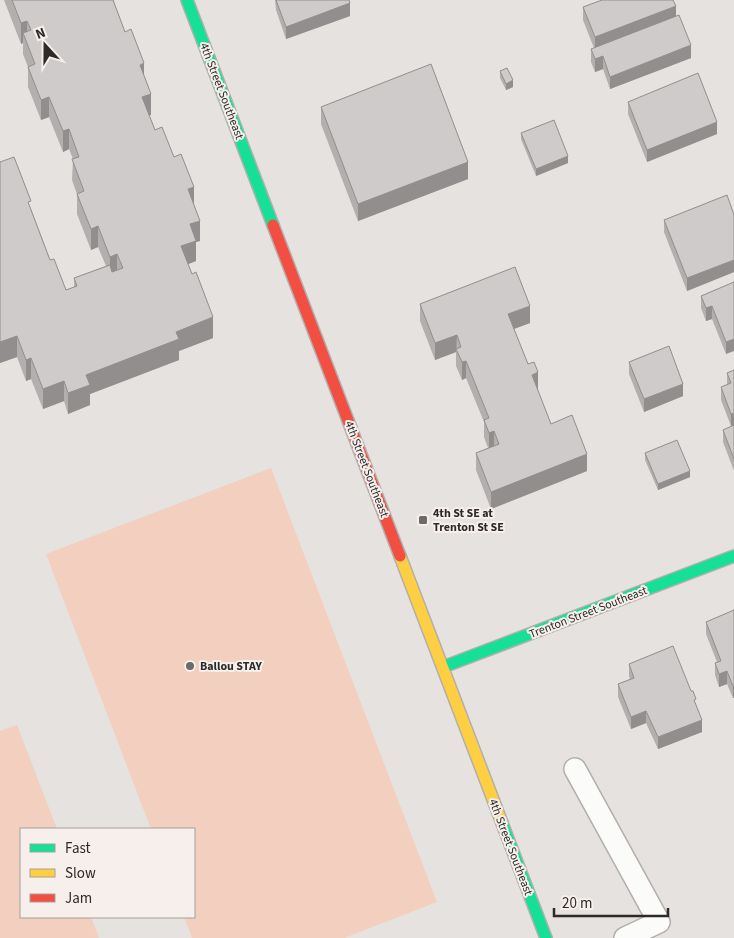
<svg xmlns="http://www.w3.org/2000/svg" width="734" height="938" viewBox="0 0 734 938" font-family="'Source Sans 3',sans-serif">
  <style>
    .green { fill: #f2cfbf }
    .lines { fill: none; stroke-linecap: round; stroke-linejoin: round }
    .lane-casing { stroke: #b2afad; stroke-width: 24 }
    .fast-casing { stroke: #b2afad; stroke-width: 14 }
    .slow-casing { stroke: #b2afad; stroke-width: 14 }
    .jam-casing { stroke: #b2afad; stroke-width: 14 }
    .lane { stroke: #fbfbfa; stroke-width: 21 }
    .fast { stroke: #16e098; stroke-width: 11 }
    .slow { stroke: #ffcf43; stroke-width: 11 }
    .jam { stroke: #f24e42; stroke-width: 11 }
    .wall { fill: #b2afae }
    .shaded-wall { fill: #918e8d }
    .building { fill: #cfcbca; stroke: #918e8d }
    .poi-dot { fill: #6e6a69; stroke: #f6efec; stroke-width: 2 }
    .labels { text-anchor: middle; stroke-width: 4; stroke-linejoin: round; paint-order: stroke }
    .street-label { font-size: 12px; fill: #2d2a29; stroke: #f6efec }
    .poi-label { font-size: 12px; font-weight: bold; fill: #2d2a29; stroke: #f6efec; text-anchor: start }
  </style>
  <rect width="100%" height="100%" fill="#e6e2e0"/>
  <g class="green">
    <polygon points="271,468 437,902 344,938 192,938 184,917 194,917 194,829 151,829 46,554"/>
    <polygon points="17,725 57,829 21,829 21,917 91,917 99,938 0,938 0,731"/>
  </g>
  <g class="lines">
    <g class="lane-casing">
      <polyline id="lane" points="575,769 659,922 625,938"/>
    </g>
    <g class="fast-casing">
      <g id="fast">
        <polyline points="187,0 273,225"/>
        <polyline points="443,667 734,556"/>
        <polyline points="502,823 546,938"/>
      </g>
    </g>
    <g class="slow-casing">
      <polyline id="slow" points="400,556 502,823"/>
    </g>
    <g class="jam-casing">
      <polyline id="jam" points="273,225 400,556"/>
    </g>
    <use href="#lane" class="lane"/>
    <use href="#fast" class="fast"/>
    <use href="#slow" class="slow"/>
    <use href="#jam" class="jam"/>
  </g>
  <g class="wall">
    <polygon points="4,0 113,0 125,32 144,77 151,115 149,115 155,130 194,206 200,241 196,242 196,261 188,264 213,338 179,351 179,360 90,394 90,405 68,414 64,401 43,409 31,379 26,381 17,357 0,363 0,162 31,209 50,260 66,290 74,287 74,278 106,266 98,247 91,250 77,214 77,194 72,180 73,159 69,149 63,152 49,117 41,120 28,87 28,67 23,54 23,43 21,44"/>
    <polygon points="275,0 349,0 350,16 286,39 276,10"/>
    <polygon points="583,7 676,16 691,58 610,89 603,69 595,72 591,62 591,49 594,48 583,20"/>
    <polygon points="500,71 513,87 506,90 500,78"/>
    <polygon points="628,102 717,134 647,162 628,114"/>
    <polygon points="321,107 468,179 358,221 321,124"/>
    <polygon points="521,133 568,163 536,176 521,139"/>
    <polygon points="734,215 734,272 687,291 664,232 664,220"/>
    <polygon points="734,282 726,354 712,319 706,321 701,308 701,296"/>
    <polygon points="420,304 530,323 514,329 538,389 537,390 551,424 587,471 491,509 476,470 476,453 488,448 484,437 484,422 466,378 462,380 456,366 456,352 435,360 420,321"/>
    <polygon points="629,362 683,396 644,412 629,374"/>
    <polygon points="734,370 731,426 721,400 721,387 727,385 727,373"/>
    <polygon points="734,425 734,471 723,442 723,430"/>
    <polygon points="645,453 690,477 658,490 645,460"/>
    <polygon points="734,610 733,698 727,684 719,687 715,675 715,663 717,662 706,634 706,622"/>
    <polygon points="629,664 696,706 702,732 658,749 646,723 631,729 618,697 618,684 630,679 629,676"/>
  </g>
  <g class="shaded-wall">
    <polygon points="350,3 350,16 286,39 286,27"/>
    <polygon points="676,6 676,18 595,50 595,37"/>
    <polygon points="27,21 27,41 23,33 23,43 21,44 21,23"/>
    <polygon points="691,45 691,58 610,89 610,77"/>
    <polygon points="603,56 603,69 595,72 595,59"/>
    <polygon points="144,63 144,84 140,65"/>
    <polygon points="513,80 513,87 506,90 506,84"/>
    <polygon points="151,94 151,115 142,118 142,97"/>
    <polygon points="49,97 49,117 41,120 41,100"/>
    <polygon points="717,122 717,134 647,162 647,150"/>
    <polygon points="69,129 69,149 63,152 63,131"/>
    <polygon points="568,156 568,163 536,176 536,169"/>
    <polygon points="468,162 468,179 358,221 358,204"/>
    <polygon points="194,187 194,207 188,189"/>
    <polygon points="200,221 200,241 196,242 196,261 181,267 181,246 190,224"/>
    <polygon points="98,226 98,247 91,250 91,229"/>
    <polygon points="117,254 117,275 110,278 110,257"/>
    <polygon points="734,260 734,272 687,291 687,278"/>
    <polygon points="530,306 530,323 508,331 508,314"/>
    <polygon points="712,306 712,319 706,321 706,308"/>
    <polygon points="213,317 213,338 179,351 179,360 90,394 90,405 68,414 68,393 86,375 176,332"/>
    <polygon points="457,335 456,352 435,360 435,343"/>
    <polygon points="17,336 17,357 0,363 0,342"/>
    <polygon points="734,339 734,351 726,354 726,342"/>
    <polygon points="31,358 31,379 26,381 26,360"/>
    <polygon points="466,361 466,378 462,380 462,362"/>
    <polygon points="538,372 538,389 532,392 532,375"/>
    <polygon points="64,381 64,401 43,409 43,389"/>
    <polygon points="683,384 683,396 644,412 644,399"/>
    <polygon points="734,413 734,425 731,426 731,414"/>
    <polygon points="494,431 494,448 489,450 489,433"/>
    <polygon points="587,454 587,471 491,509 491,492"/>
    <polygon points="690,471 690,477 658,490 658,484"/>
    <polygon points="727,671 727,684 719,687 719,674"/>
    <rect x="733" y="686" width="1" height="12"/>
    <polygon points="646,711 646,723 631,729 631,717"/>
    <polygon points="702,720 702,732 658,749 658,737"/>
  </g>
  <g class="building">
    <polygon points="12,0 113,0 125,32 131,29 144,63 140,65 151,94 142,97 155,130 162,127 174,157 181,154 194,187 188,189 200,221 190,224 196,241 181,246 192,274 196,272 213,317 176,332 179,339 86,375 90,385 68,393 64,381 43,389 31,358 26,360 17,336 0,342 0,162 14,157 31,201 28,202 50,260 54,259 66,290 77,286 74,278 110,265 112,272 123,268 117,254 110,257 98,226 91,229 77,194 84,191 72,159 79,157 69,129 63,131 49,97 41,100 28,67 35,64 23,33 31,30 27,21 21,23"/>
    <polygon points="276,0 349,0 350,3 286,27"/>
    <polygon points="602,0 673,0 676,6 595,37 583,7"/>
    <polygon points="679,15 691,45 610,77 603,56 595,59 591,49"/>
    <polygon points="431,64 468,162 358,204 321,107"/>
    <polygon points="507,68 513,80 506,84 500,71"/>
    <polygon points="698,73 717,122 647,150 628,102"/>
    <polygon points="554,120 568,156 536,169 521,133"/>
    <polygon points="727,195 734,215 734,260 687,278 664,220"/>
    <polygon points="515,267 530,306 508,314 528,364 534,362 538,372 532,375 551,424 572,415 587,454 491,492 476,453 499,444 494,431 489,433 484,420 489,418 466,361 462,362 456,349 461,347 457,335 435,343 420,304"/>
    <polygon points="734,282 734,339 726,342 712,306 706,308 701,296"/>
    <polygon points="669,346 683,384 644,399 629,362"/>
    <polygon points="734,370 734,413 731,414 721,387 731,383 727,373"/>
    <polygon points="734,425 734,459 723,430"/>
    <polygon points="677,440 690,471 658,484 645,453"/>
    <polygon points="734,610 734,686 733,686 727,671 719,674 715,663 721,661 706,622"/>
    <polygon points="673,646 691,691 693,691 696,699 694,700 702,720 658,737 646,711 631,717 618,684 634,678 629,664"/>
  </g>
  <g class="poi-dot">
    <rect x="418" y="515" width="10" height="10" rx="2.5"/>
    <circle cx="190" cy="666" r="5"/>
  </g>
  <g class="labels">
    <g class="street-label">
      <text transform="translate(222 91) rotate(69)" y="4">4th Street Southeast</text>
      <text transform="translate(367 469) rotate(69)" y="4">4th Street Southeast</text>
      <text transform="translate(588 612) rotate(-21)" y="4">Trenton Street Southeast</text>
      <text transform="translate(511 847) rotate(69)" y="4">4th Street Southeast</text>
    </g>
    <g class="poi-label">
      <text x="433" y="517">4th St SE at<tspan x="433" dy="14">Trenton St SE</tspan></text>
      <text x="200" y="670">Ballou STAY</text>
    </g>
  </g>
  <rect x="20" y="828" width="175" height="90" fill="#f6efec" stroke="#a6a09e"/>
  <rect x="30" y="844" width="25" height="8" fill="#16e098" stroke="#a6a09e"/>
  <text x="65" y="853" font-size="15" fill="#2d2a29">Fast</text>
  <rect x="30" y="869" width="25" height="8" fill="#ffcf43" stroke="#a6a09e"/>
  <text x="65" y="878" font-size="15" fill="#2d2a29">Slow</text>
  <rect x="30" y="894" width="25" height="8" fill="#f24e42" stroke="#a6a09e"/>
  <text x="65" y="903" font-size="15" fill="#2d2a29">Jam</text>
  <g transform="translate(45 45) rotate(339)" stroke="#f6efec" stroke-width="4" paint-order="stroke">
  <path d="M0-4L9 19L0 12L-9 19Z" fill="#2d2a29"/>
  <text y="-8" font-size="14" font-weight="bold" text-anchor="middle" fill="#2d2a29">N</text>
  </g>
  <path d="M554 908v8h114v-8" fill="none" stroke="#2d2a29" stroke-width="2.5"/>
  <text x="562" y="908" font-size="15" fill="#2d2a29" stroke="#f6efec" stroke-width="4" paint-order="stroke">20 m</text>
</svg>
